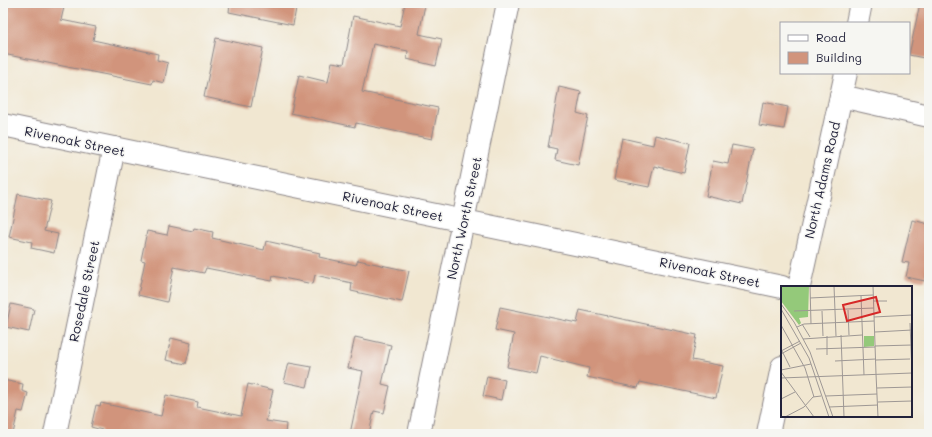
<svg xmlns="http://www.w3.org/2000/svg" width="932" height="437" viewBox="0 0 932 437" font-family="Mali,sans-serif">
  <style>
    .building { fill: #d1947c }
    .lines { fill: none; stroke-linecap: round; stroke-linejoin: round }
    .minor-casing { stroke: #8a8486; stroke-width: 24 }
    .major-casing { stroke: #8a8486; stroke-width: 24 }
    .minor { stroke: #fff; stroke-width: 22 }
    .major { stroke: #fff; stroke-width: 22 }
    .labels { text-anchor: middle; stroke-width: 3; stroke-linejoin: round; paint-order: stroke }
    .street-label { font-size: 13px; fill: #22223b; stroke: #f6f6f2 }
    .inset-road { fill: none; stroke: #9e9895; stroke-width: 1 }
    .view { fill: #d62828; fill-opacity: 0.15; stroke: #d62828; stroke-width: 2 }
    .inset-edge { fill: none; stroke: #22223b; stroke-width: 2 }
  </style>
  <rect width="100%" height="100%" fill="#f6f6f2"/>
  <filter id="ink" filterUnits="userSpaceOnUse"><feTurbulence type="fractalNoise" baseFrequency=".025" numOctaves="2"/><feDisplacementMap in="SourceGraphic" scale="8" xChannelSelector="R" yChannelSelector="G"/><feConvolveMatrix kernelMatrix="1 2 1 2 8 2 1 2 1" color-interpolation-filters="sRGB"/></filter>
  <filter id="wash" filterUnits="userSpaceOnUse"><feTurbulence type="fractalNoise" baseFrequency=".012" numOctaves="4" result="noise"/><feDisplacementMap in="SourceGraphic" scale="16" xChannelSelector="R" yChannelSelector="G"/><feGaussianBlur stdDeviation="0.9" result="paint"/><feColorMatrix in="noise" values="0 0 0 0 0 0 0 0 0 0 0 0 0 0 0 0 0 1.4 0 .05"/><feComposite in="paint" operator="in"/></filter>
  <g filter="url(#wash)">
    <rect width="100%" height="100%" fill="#f1e7d1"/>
    <g id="blocks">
      <g class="building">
        <polygon points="3,3 65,3 61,20 96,27 93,40 158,54 157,60 168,63 164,83 153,80 152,84 3,54"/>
        <polygon points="230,3 297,3 293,25 229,12"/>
        <polygon points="405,3 413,3 425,5 419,34 442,39 436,66 407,59 408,51 373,44 362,92 438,108 432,139 356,123 355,127 291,113 299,75 328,82 332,62 344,64 353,16 400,26"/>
        <polygon points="920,3 929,3 929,59 909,55"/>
        <polygon points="216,38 263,48 251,107 204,97"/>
        <polygon points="559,87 581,92 577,113 588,116 578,165 555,160 557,149 548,147"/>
        <polygon points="763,102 788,107 784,129 759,125"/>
        <polygon points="655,135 690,143 684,173 654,166 649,187 614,180 622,138 653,145"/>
        <polygon points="732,145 753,149 742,204 706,196 713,161 728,164"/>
        <polygon points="18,194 51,201 44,231 58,234 54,253 31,248 32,242 9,237"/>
        <polygon points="912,220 929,224 929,263 925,281 906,277 909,263 902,262"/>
        <polygon points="169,226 193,231 194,228 213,232 212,238 264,250 266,241 320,253 319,257 356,265 358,260 409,271 402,302 351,291 352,283 315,275 313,284 273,276 272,281 206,268 204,273 174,267 167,302 138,295 145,261 141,260 147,231 167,235"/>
        <polygon points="11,304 34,309 29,332 6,327"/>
        <polygon points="500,307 577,323 580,310 697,335 692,360 723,366 716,398 640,382 638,388 587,377 589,368 540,356 536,373 507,367 514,334 495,330"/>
        <polygon points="355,337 391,345 382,384 390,386 384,413 374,411 369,434 350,434 363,371 348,368"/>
        <polygon points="171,338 191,343 186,364 166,360"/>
        <polygon points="289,363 312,367 307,387 284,382"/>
        <polygon points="487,376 505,380 501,400 483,396"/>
        <polygon points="3,380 23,384 22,391 28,393 23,412 18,411 13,434 3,434"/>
        <polygon points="248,384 273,390 266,421 286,424 285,434 101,434 102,430 91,427 96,405 100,406 101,403 161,416 166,395 198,402 197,407 241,416"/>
      </g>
    </g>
  </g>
  <g filter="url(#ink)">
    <use href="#blocks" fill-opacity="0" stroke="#8a8486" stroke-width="1"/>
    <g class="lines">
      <g class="minor-casing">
        <g id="minor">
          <polyline points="841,96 929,116"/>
          <polyline points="3,125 782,287"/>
          <polyline points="55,434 114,148"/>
          <polyline points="419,434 508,3"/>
        </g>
      </g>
      <g class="major-casing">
        <g id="major">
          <polyline points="857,23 861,3"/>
          <polyline points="799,287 846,73"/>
          <polyline points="768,434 782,367"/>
        </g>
      </g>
      <use href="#minor" class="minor"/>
      <use href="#major" class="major"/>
    </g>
  </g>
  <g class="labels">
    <g class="street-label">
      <text transform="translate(75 141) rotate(12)" y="5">Rivenoak Street</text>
      <text transform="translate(822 180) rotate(-77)" y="5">North Adams Road</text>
      <text transform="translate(393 206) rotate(12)" y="5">Rivenoak Street</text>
      <text transform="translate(464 218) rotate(-78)" y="5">North Worth Street</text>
      <text transform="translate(710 272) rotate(12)" y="5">Rivenoak Street</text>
      <text transform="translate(84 291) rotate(-78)" y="5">Rosedale Street</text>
    </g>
  </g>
  <g transform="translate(781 286)">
    <rect width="131" height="131" fill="#f1e7d1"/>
    <path d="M0,0h28l-1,31 -9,1 2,5 -2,2 -18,-24zM83,50h10v10l-10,1z" fill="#94c97a"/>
    <path class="inset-road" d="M29,0l1,38M53,0l2,50M92,0l3,88M80,10l3,79M29,12l63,-3M93,15h13M0,18l13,18 16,30 23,65M0,23l28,49 20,59M67,24l1,25M13,25l80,-3M41,25l1,25M93,31l38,-2M129,37l2,50M21,38l8,13M0,39l24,43 9,29M16,41l7,-3 70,-3M94,46l37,-2M60,49l3,82M46,50v19M22,53l59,-4M94,60l37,-1M0,63l9,18M35,63l59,-2M0,65l19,-10M0,68l20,-11M95,74l34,-1M54,75l41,-2M0,84l30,-6M0,86l33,45M95,88l2,43M0,92l131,-5M96,102l35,-1M45,110l51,-2M0,113l14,-7M97,116l34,-1M48,121l49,-2M4,131l19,-10 9,-10 8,-1"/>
    <path class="view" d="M95,11l4,15 -33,9 -4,-16z"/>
    <rect width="131" height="131" class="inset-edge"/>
  </g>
  <rect width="932" height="437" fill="none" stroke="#f6f6f2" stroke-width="16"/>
  <rect x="780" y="22" width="130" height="52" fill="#f6f6f2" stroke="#a1a1a9"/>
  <rect x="788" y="35" width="20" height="6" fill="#ffffff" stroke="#a1a1a9"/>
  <text x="816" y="42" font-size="12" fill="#22223b">Road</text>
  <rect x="788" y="52" width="20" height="12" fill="#d1947c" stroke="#a1a1a9"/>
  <text x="816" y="62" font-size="12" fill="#22223b">Building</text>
</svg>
